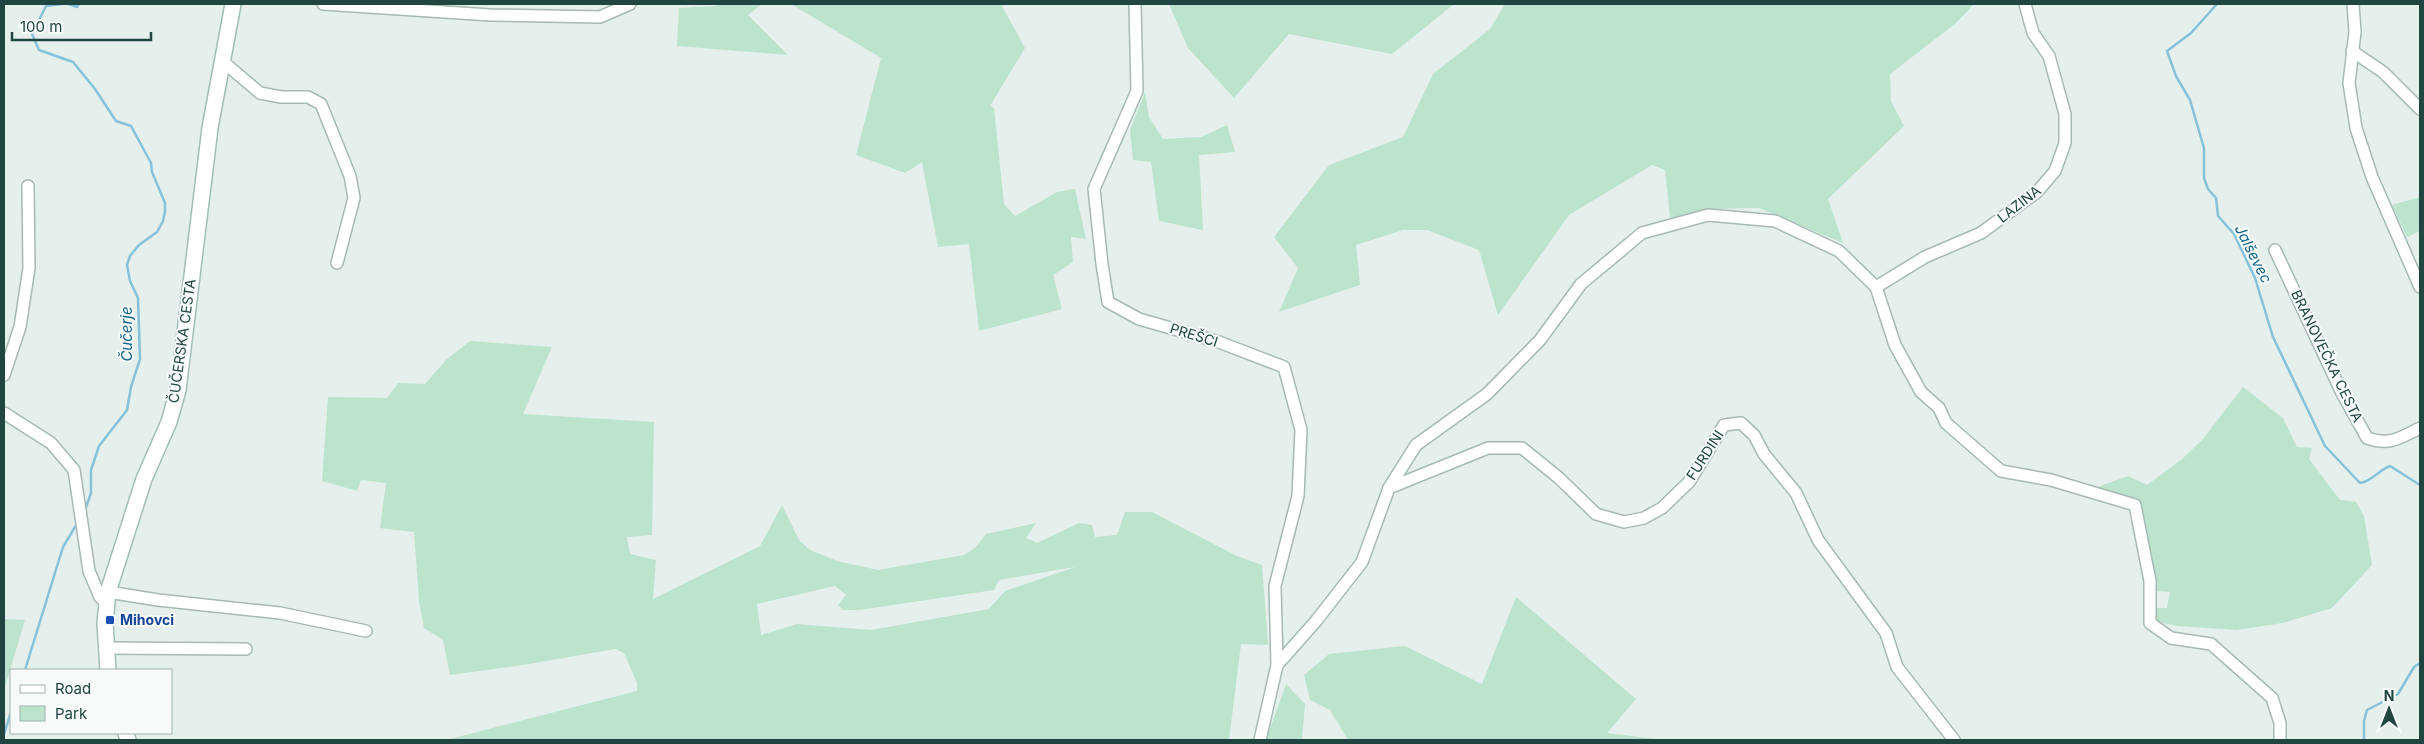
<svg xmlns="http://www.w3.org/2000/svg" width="2424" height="744" viewBox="0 0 2424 744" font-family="Inter,sans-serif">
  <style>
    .green { fill: #bce3cc; fill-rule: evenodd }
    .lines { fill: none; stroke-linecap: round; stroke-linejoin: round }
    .stream { stroke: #87c2db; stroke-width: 2.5 }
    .street-casing { stroke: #a6b9b5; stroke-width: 14 }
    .secondary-casing { stroke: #a2bdb8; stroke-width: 18 }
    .street { stroke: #fff; stroke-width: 11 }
    .secondary { stroke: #fff; stroke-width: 15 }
    .transit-dot { fill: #1a4fb4; stroke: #f6fbfa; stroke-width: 2 }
    .labels { text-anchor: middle; stroke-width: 4; stroke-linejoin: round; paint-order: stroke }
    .street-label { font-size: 14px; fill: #214540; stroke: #f6fbfa }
    .transit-label { font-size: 14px; font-weight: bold; fill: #164399; stroke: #f6fbfa; text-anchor: start }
    .water-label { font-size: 15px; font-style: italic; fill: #136489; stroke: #f6fbfa }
  </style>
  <rect width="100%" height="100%" fill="#e5f0ec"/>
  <g class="green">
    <polygon points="716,4 762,4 748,15 788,55 677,46 679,8 717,6"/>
    <polygon points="791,4 1001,4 1025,48 990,106 994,108 1004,204 1015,216 1057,192 1075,189 1086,239 1071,237 1073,262 1053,275 1062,309 979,331 969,244 938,247 922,162 905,173 856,155 881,58"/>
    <polygon points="1169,4 1452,4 1453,5 1392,54 1289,34 1234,98 1188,48"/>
    <polygon points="1505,4 1974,4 1955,24 1890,74 1891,101 1904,126 1828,199 1843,243 1759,208 1707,209 1670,218 1665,170 1652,165 1569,215 1498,315 1479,250 1427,230 1403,230 1356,245 1360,285 1279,312 1298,268 1274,237 1329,165 1403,137 1433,74 1490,29"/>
    <polygon points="1145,92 1149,117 1163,139 1201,137 1227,125 1235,152 1199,155 1203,230 1159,221 1151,162 1133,160 1130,130"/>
    <polygon points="2420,197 2420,231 2407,237 2392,205"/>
    <path d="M470,341l82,6 -29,67 131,8 -2,113 -25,2 3,17 26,6 -3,39 107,-53 22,-41 17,35 11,10 27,11 41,9 86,-15 11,-7 11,-14 50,-11 -10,15 11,5 42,-20 13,2 3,12 22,-2 8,-23h27l85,44 25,9 6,80 -27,-1 -12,96h-783l191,-49v-8l-13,-30 -9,-4 -86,15 -79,11 -7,-35 -19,-12 -5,-27 -5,-69 -34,-4 6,-45 -25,-3 -4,11 -35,-10 6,-84 59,1 11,-15 27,1 21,-24zM1075,567l-70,24 -16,18 -118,21 -74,-6 -36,11 -4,-31 78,-18 11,9 -8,10 5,5h16l135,-20 5,-10z"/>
    <polygon points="2243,387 2283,418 2297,447 2312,448 2309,459 2340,500 2356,502 2364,516 2372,565 2332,608 2283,623 2236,630 2178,626 2153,621 2154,608 2167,608 2170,592 2155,591 2136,502 2092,489 2128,476 2147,485 2182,459 2203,439"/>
    <polygon points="1516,597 1636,699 1607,733 1664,740 1348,740 1330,710 1310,700 1304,675 1329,654 1405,646 1482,684"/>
    <polygon points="4,619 25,620 4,690"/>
    <polygon points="1286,684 1305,704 1302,740 1266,740"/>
  </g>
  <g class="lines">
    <g class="stream">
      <polyline points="62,4 46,6 32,34 39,50 73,62 95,89 116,121 131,126 151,163 152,172 165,203 165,211 163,221 157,232 139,245 130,256 127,265 130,281 138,298 140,359 131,387 127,410 99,446 91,470 91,493 84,513"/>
      <polyline points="68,4 77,7 79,4"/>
      <path d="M2217,4l-26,29 -24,18 9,25 14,24 14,48v30l4,11 8,9 2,18 16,18 21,44 18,59 52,109 35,37c11,-1 19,-13 30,-17l30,19"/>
      <polyline points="25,670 63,547 78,522"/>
      <polyline points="4,734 11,712"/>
      <polyline points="2364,740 2364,721 2367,710 2398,694 2414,667 2420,663"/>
    </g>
    <g class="street-casing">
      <g id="street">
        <polyline points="323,4 490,15 600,17 630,4"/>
        <polyline points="1135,4 1137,91 1094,189 1102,264 1108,302 1139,319 1219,342 1284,367 1301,430 1298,496 1275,586 1277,665 1260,740"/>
        <polyline points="2353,4 2355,32 2349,83 2356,128 2372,177 2420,287"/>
        <polyline points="2352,51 2383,72 2420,109"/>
        <polyline points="221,60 260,93 281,97 308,97 321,104 350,176 354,198 337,263"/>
        <path d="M2275,250l66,141 26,47c24,8 32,0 53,-10"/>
        <polyline points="1876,287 1925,257 1981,233 2037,192 2055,171 2065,143 2065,114 2049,56 2033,33 2025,4"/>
        <polyline points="4,375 20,327 29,268 28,186"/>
        <polyline points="4,413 51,443 74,470 89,571 100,597 106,603"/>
        <polyline points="1389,488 1488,448 1522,448 1559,478 1596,514 1624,522 1644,518 1662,508 1689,482 1724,425 1741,423 1754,435 1764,454 1796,493 1818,540 1886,633 1897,667 1954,740"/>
        <polyline points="108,592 158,600 280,613 366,631"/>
        <polyline points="105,648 246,649"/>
        <polyline points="1277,665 1316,621 1362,562 1389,488 1416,445 1487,394 1540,340 1581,284 1642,233 1708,215 1775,221 1839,251 1876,287 1895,345 1921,392 1939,408 1946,423 2001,471 2051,480 2135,505 2150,581 2150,623 2171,638 2211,644 2272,698 2280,723 2280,740"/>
      </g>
    </g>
    <g class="secondary-casing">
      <g id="secondary">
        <polyline points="108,670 105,623 108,592 144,479 169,422 178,390 210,128 233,4"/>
        <polyline points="126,733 128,740"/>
      </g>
    </g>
    <use href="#street" class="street"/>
    <use href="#secondary" class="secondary"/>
  </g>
  <rect class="transit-dot" x="105" y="615" width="10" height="10" rx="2.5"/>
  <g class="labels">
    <g class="street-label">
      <text transform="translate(2019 204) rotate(-38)" y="5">LAZINA</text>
      <text transform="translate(1194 335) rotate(17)" y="5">PREŠCI</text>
      <text transform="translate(182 341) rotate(-82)" y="5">ČUČERSKA CESTA</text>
      <text transform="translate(2327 356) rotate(64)" y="5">BRANOVEČKA CESTA</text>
      <text transform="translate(1705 455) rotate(-57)" y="5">FURDINI</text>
    </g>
    <g class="transit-label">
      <text x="120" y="625">Mihovci</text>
    </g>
    <g class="water-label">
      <text transform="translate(2253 254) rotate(63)" y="5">Jalševec</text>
      <text transform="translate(127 334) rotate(-90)" y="5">Čučerje</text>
    </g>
  </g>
  <rect width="2424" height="744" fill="none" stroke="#214540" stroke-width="10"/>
  <rect x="10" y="669" width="162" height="65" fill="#f6fbfa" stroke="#a1b2b0"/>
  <rect x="20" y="685" width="25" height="8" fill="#ffffff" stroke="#a1b2b0"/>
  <text x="55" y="694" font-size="15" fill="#214540">Road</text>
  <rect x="20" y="706" width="25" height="15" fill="#bce3cc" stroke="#a1b2b0"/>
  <text x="55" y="719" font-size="15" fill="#214540">Park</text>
  <g transform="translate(2389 709)" stroke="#f6fbfa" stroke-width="4" paint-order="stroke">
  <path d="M0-4L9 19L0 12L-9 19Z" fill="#214540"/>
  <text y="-8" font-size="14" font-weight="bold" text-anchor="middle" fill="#214540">N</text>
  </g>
  <path d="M12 32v8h139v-8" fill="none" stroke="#214540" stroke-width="2.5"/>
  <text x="20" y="32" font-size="15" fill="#214540" stroke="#f6fbfa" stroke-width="4" paint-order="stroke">100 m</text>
</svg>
